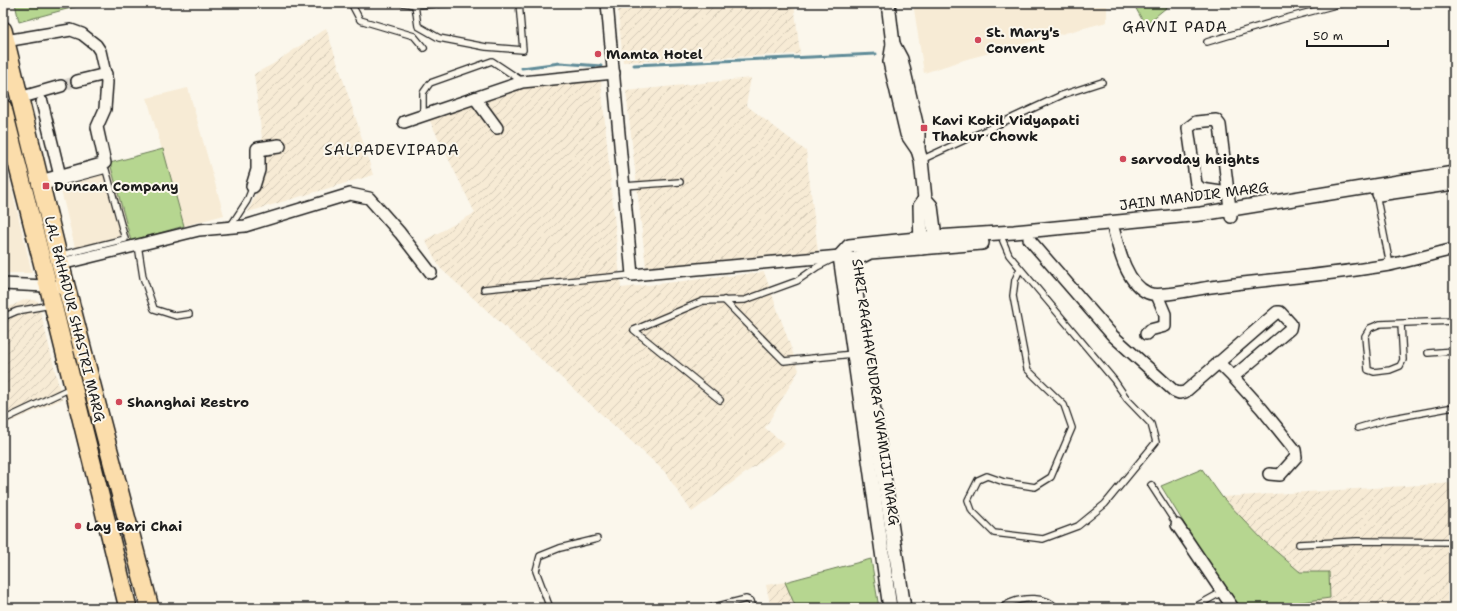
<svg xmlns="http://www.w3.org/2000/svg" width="1457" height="611" viewBox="0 0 1457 611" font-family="'Shantell Sans',sans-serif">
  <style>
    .built { fill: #f7ebd5 }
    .industrial { fill: url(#industrial-furrows) }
    .green { fill: #b6d690; stroke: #697956 }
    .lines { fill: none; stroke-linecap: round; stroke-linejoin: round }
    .stream { stroke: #5e8b98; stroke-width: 3 }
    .minor-tunnel { stroke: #dad6cd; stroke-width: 11; stroke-dasharray: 11 5.5; stroke-linecap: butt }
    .service-casing { stroke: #1c1c1c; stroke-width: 8 }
    .minor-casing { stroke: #1c1c1c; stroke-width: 14 }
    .tertiary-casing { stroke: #1c1c1c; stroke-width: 16 }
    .primary-casing { stroke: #1c1c1c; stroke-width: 20 }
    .service { stroke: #fbf7ec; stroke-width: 5.5 }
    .minor { stroke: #fbf7ec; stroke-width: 11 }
    .tertiary { stroke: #fbf7ec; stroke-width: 13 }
    .primary { stroke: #fbddab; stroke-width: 17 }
    .poi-dot { fill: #d1495b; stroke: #fbf7ec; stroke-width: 1.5 }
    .labels { text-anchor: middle; stroke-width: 4; stroke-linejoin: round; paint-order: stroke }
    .poi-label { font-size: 14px; font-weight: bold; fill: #1c1c1c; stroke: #fbf7ec; text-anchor: start }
    .street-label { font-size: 14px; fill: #1c1c1c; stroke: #fbf7ec }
    .neighbourhood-label { font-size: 15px; letter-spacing: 1px; fill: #1c1c1c; stroke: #fbf7ec }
  </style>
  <defs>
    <pattern id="industrial-furrows" width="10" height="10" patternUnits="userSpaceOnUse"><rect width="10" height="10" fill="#f7ebd5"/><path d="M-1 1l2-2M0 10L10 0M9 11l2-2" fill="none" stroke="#d3c9b6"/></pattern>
  </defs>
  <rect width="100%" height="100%" fill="#fbf7ec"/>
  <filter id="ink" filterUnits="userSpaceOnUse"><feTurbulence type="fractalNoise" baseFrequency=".025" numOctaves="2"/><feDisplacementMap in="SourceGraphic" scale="8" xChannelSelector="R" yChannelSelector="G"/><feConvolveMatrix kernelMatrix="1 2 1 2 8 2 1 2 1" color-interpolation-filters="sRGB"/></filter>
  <g filter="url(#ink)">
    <g class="built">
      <polygon points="913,3 1107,3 1107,22 967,59 924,73"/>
      <polygon points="188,88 224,215 184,226 147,98"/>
      <polygon points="3,152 32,273 3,273"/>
      <polygon points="110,163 131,241 77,256 58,178"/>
    </g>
    <g class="industrial">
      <polygon points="617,3 794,3 800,54 623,62"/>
      <polygon points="326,28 357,122 373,175 248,212 266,171 254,74 273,64"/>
      <polygon points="751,78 746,105 806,151 818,251 646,267 626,91"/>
      <polygon points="601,81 621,288 764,272 799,370 765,428 785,444 692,512 664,471 440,268 425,240 475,213 428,117 516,88"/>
      <polygon points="26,299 38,301 62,399 3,425 3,310"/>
      <polygon points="1454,483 1454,608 1257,608 1330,598 1329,572 1300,572 1264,541 1222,497"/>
      <polygon points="785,582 796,608 771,608 766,585"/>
    </g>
    <g class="green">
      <polygon points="15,3 89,3 19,22"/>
      <polygon points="1133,3 1172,3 1145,25"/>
      <polygon points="163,149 184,226 131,241 110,163"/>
      <polygon points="1202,469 1222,497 1264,541 1300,572 1329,572 1330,598 1257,608 1236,608 1161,486"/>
      <polygon points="871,559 879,608 796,608 785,582"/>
    </g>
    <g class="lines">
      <g class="stream">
        <polyline points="634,65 876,54"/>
        <polyline points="522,68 560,63 601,66"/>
      </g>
      <polyline class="minor-tunnel" points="61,86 77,81"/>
      <g class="service-casing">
        <g id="service">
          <polyline points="351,3 360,20 414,36 424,48"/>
          <polyline points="403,3 415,5"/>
          <polyline points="455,3 415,5 418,26 439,38 486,47 523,50 519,3"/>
          <polyline points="1207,42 1283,19 1343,3"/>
          <polyline points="423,115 423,93 430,83 492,61 522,81"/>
          <polyline points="921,160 1062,95 1102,82"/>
          <polyline points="624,186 680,182"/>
          <polyline points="43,187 106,170 125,239 61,255"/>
          <polyline points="1376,194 1390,265"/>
          <polyline points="230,227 247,201 253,186"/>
          <polyline points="1003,241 1009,255 1114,380 1127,399 1151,424 1156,442 1105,504 1078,526 1043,539 994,533 972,511 968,500 978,480 987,476 1004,482 1035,487 1051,477 1072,428 1064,405 1027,369 1013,296 1015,280 1020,269"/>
          <polyline points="138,245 143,277 154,309 176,316 189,314"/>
          <polyline points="484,289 632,275"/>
          <polyline points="724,300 784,361 853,354"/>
          <polyline points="3,317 17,311 51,305"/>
          <polyline points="1401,324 1403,360 1400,366 1390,370 1374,372 1368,370 1365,336 1370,328 1380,324 1454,321"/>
          <polyline points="1428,353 1454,351"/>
          <polyline points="720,400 634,330 703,301 745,300 797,281 817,267 833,259"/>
          <polyline points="3,420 71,388"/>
          <polyline points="1358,428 1388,419 1454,407"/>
          <polyline points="1151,485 1177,525"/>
          <polyline points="1299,544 1357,541 1454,542"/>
          <polyline points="550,608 536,571 540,556 560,548 597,539"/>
          <polyline points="654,608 658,607"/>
          <polyline points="710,608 746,599 751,601 753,608"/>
          <path d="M1002,608c3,-2 5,-4 8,-5 13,-6 37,-7 46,5"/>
          <polyline points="1193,608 1222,592"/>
        </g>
      </g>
      <g class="minor-casing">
        <g id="minor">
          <polyline points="607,3 632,275 840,256 856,259"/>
          <polyline points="5,41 71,30 82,34 96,45 100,51 107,82 105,109 97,127 105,163 40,181"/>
          <polyline points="77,81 106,74"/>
          <polyline points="19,98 61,86"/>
          <polyline points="475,98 497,128"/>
          <polyline points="42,102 60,176"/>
          <polyline points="404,122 522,82 614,73"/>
          <polyline points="1228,193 1201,189 1196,184 1188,128 1196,122 1216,120 1220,125 1231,217"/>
          <path d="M1114,231c5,20 13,53 34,62 12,5 48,-4 63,-6 59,-8 119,-12 178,-22 22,-4 43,-11 65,-16"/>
          <polyline points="1029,239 1113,336 1174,391 1179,393 1185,392 1277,312 1280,312 1291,324 1290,329 1233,377 1218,362"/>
          <polyline points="61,264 199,230 245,226 350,194 369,198 400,233 431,273"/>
          <polyline points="3,284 66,287"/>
          <polyline points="1146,334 1150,330 1165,326 1165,314 1157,295"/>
          <polyline points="1233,377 1262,409 1295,450 1296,457 1280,475 1269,474"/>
          <polyline points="1177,525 1233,608"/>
        </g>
      </g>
      <g class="tertiary-casing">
        <g id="tertiary">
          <polyline points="888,3 893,44 890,62 907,134 918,150"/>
          <polyline points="893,44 901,59 918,132 918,150 921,160 925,199 931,206 936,245"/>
          <polyline points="253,186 258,170 258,149 279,146"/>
          <polyline points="1379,194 1454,183"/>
          <polyline points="921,248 920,206 925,199"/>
          <polyline points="890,608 840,256 849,246 936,237 1014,232 1201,214 1454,173"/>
          <polyline points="904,608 852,267 856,259 870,252 982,243"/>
        </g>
      </g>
      <g class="primary-casing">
        <g id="primary">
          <polyline points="3,30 58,255 150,608"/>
          <polyline points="3,108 53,305 128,608"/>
        </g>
      </g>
      <use href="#service" class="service"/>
      <use href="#minor" class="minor"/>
      <use href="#tertiary" class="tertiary"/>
      <use href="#primary" class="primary"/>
    </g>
  </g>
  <g class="poi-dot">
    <circle cx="978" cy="40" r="4"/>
    <circle cx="598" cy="54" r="4"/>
    <rect x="920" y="124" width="8" height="8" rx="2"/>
    <circle cx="1123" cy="159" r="4"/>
    <rect x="42" y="182" width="8" height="8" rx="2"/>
    <circle cx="119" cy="402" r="4"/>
    <circle cx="78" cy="526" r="4"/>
  </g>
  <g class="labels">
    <g class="poi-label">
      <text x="986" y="37">St. Mary's<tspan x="986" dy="16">Convent</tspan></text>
      <text x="606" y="59">Mamta Hotel</text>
      <text x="932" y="125">Kavi Kokil Vidyapati<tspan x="932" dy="16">Thakur Chowk</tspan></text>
      <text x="1131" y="164">sarvoday heights</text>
      <text x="54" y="191">Duncan Company</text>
      <text x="127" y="407">Shanghai Restro</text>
      <text x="86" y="531">Lay Bari Chai</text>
    </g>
    <g class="street-label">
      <text transform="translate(1194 196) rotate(-7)" y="5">JAIN MANDIR MARG</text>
      <text transform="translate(75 319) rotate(76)" y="5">LAL BAHADUR SHASTRI MARG</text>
      <text transform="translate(876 392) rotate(82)" y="5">SHRI RAGHAVENDRA SWAMIJI MARG</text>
    </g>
    <g class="neighbourhood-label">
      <text x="1175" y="32">GAVNI PADA</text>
      <text x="392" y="155">SALPADEVIPADA</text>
    </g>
  </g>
  <rect width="1457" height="611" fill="none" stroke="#fbf7ec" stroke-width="16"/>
  <rect x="8" y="8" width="1441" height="595" fill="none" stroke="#1c1c1c" stroke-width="1.5" filter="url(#ink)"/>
  <path d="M1307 40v6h81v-6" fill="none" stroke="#1c1c1c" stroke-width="2"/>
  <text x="1313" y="40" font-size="12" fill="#1c1c1c" stroke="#fbf7ec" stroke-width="3" paint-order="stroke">50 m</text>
</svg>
